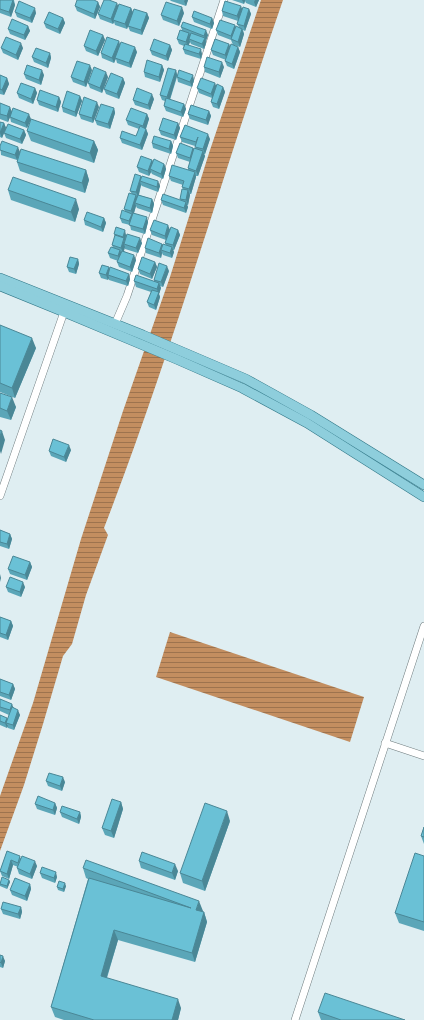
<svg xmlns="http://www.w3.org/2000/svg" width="424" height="1020" viewBox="0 0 424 1020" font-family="'Playfair Display',serif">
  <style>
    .water { fill: url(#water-rules) }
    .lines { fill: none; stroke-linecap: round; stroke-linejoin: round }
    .minor-casing { stroke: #6e7b7e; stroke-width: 8 }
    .major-casing { stroke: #317888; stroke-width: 10 }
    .minor { stroke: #fff; stroke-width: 7 }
    .major { stroke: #8ecedc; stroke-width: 9 }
    .wall { fill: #5ba6b8 }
    .shaded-wall { fill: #4a8796 }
    .building { fill: #6ac1d6; stroke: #4a8796 }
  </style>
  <defs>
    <pattern id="water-rules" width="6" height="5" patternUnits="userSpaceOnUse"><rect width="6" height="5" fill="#c38e60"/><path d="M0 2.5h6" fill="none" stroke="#9d734e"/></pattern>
  </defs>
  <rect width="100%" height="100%" fill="#dfeef2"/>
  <g class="water">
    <path d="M261,0h22c-61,176 -112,355 -179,528l4,7 -22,60 -14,49 -9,12 -20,68 -19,61 -24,66v-55l33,-93 48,-164 42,-128 47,-134 40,-127z"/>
    <polygon points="170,632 364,697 350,742 156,677"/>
  </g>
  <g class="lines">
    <g class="minor-casing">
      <g id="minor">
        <polyline points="115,324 127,296 224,0"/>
        <polyline points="0,496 64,312"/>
        <polyline points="385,743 424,756"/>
        <polyline points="295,1020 424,626"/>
      </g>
    </g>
    <g class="major-casing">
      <g id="major">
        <polyline points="0,278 143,335 246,379 311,415 424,485"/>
        <polyline points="0,286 64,312 176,359 242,388 307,423 424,497"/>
      </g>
    </g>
    <use href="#minor" class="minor"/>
    <use href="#major" class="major"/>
  </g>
  <g class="wall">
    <polygon points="0,0 14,0 15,5 11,17 0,13"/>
    <polygon points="170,0 188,0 186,6 171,1"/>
    <polygon points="232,0 259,0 256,7 246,3 245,1 244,4"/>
    <polygon points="98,2 100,7 95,19 77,11 75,6"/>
    <polygon points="118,7 131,8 133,12 147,13 149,18 142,35 130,31 128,26 127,29 115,25 114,22 113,24 100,19 98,14"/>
    <polygon points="249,9 251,14 245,31 243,30 244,34 240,47 233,45 231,40 218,35 216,30 235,27 239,27 237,24 238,21 223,16 222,11"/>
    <polygon points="15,12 36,13 32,23 17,17"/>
    <polygon points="184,13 179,26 163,20 161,15"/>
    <polygon points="192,17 212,18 214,23 212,29 194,22"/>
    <polygon points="63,18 65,23 60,34 46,28 44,23"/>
    <polygon points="28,26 30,31 25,40 10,34 8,29"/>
    <polygon points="181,27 208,35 206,40 206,43 204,49 191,44 190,42 188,45 202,54 201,59 185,54 183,49 184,46 179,44 177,39 182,30"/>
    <polygon points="103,35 105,40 98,56 86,51 84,46"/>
    <polygon points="119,41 120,45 137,52 131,68 117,63 116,59 114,63 102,58 101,53"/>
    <polygon points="229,44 230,47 238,47 240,52 234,69 227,66 225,61 226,60 213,55 211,50"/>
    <polygon points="170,45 172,50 168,61 152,55 150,50"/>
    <polygon points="1,48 23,48 18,60 3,53"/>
    <polygon points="50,53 51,58 48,68 34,62 32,57"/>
    <polygon points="162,65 164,70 160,82 145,77 144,72"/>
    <polygon points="204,67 224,67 220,78 205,72"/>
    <polygon points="92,70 86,87 73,82 71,77"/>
    <polygon points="176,70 177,75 194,80 192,87 178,82 177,77 170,100 184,104 186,109 183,117 166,111 164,106 165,101 162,100 160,95"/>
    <polygon points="24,74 44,75 41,85 26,79"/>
    <polygon points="0,75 7,78 9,84 4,95 0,94"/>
    <polygon points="108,77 102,93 90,88 88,83"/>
    <polygon points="123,78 125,83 119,99 106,94 104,89"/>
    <polygon points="216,86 223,87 225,92 219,109 213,107 211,102 212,98 199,93 197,88"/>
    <polygon points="35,88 37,93 33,104 19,98 17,93"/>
    <polygon points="80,96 82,101 76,117 63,112 62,107"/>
    <polygon points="59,97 61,102 58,112 39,105 37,100"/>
    <polygon points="154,99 150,110 135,105 133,100"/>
    <polygon points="0,103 12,112 31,119 27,128 11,122 10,117 8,122 0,119"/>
    <polygon points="99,107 93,123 81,119 79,114"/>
    <polygon points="114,108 115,113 110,129 97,125 95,120"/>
    <polygon points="209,111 211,116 208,125 190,119 188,114"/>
    <polygon points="147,114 149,119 146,129 148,134 142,150 122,143 120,138 136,136 139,129 128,125 126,120"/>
    <polygon points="0,122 4,123 6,128 2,138 0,137"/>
    <polygon points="178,123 180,128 176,140 161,135 159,130"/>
    <polygon points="185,125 210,139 205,154 204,154 205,156 198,176 196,176 196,177 191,194 190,194 188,205 187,205 188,207 186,213 163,205 161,200 181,201 180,199 183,189 182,187 183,185 171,181 169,176 188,170 188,168 190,162 178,158 176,153 193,148 194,149 196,149 195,146 182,142 180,137"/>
    <polygon points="24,130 26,135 22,144 6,138 4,133"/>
    <polygon points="27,131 94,141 98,150 94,163 31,141"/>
    <polygon points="171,141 173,146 171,154 153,148 152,143"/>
    <polygon points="0,143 0,145 20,152 86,170 89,180 85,193 20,171 17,162 17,160 1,155"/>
    <polygon points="152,160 153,162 164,164 166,169 163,179 152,174 151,172 149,176 139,172 137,167"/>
    <polygon points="141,177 160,186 158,192 142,186 141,185 139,195 152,199 154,204 152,213 137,208 136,206 134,213 148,222 145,234 131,230 130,225 122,223 120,218 125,211 124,209 132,194 130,191"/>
    <polygon points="8,190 79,209 75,222 11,200"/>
    <polygon points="104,218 106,223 103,232 85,225 84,220"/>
    <polygon points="170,229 178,230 180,235 174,250 173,250 174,252 172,258 163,255 162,253 161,258 146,253 145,248 162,244 163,245 166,245 165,243 166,240 152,235 150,230"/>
    <polygon points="114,234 126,235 142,243 138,253 125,249 125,247 124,251 136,260 132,272 119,267 117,262 118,261 110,258 108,253 113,248 112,245 115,236"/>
    <polygon points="78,259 79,264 76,274 69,272 67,267"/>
    <polygon points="155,262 157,267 152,279 140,274 138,269"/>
    <polygon points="110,269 130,279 128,286 109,280 109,278 108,280 101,278 99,273"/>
    <polygon points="169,271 163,287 160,286 161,288 159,294 160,297 156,310 149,307 147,302 151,292 136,287 134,281 154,281 154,280"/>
    <polygon points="0,325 36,348 15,398 0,392"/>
    <polygon points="0,393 16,407 11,420 0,417"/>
    <polygon points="71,450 66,462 51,456 49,451"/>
    <polygon points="0,530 10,534 12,539 9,549 0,546"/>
    <polygon points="30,562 32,567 27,580 10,574 8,569"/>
    <polygon points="6,587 25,587 21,597 8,592"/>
    <polygon points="0,617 11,621 13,626 8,640 0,637"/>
    <polygon points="0,679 13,684 15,689 11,700 0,696"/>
    <polygon points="0,699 14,708 20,715 14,730 8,728 8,726 7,728 0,725 0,715 8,720 9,715 0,711"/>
    <polygon points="46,781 65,782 62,791 48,786"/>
    <polygon points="121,802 123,809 114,838 105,835 102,828"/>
    <polygon points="55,803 57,808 55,815 37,809 35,804"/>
    <polygon points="60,812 80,812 81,817 79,824 62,817"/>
    <polygon points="230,821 205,891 183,883 180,873"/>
    <polygon points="424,827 424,844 421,836"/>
    <polygon points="7,851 37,866 32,879 19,874 17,868 18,867 13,865 9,879 2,876 0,871"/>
    <polygon points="424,856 424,931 399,923 395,913"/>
    <polygon points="139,861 178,871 175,880 141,868"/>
    <polygon points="83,868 203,911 202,912 204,912 207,922 195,962 118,940 107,978 181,1008 178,1020 64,1020 55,1017 51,1007 88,879 86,878"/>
    <polygon points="40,873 57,877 55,883 42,878"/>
    <polygon points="9,880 10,882 7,889 0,886 0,882"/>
    <polygon points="30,884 31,889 27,901 12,895 10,890"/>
    <polygon points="66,886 64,892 58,890 57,887"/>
    <polygon points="21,907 22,912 20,919 3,914 1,909"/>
    <polygon points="0,955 5,961 3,968 0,967"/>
    <polygon points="318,1012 405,1020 321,1020"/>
  </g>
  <g class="shaded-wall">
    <polygon points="13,0 15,5 11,17 9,12"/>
    <polygon points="185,0 188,0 186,6 184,1"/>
    <polygon points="242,0 245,0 245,1 244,4"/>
    <polygon points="255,0 259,0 256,7 254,2"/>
    <polygon points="98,2 100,7 95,19 94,14"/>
    <polygon points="117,3 119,8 113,20 114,22 113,24 111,19"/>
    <polygon points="241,6 243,11 239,21 237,16"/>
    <polygon points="182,7 184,13 179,26 177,21"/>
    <polygon points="35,8 36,13 32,23 30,18"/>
    <polygon points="131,8 133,13 127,29 125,24"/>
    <polygon points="249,9 251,14 245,31 244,26"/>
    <polygon points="147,13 149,18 142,35 141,30"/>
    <polygon points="63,18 65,23 60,34 58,29"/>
    <polygon points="212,18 214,23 212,29 210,24"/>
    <polygon points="235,25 237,30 233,41 231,36"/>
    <polygon points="28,26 30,31 25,40 24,35"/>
    <polygon points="242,29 244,34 240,47 238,42"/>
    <polygon points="206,30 208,35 206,41 204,36"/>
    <polygon points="189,33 191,38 189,39 190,42 188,47 186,42"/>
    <polygon points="103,35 105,40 98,56 96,51"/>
    <polygon points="205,38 206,43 204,49 202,44"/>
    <polygon points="119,41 120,46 114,63 112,58"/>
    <polygon points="21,43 23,48 18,60 16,55"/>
    <polygon points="229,44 231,49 227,60 225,55"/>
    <polygon points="170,45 172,50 168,61 166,56"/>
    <polygon points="135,47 137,52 131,68 129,63"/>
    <polygon points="238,47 240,52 234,69 232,64"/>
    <polygon points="201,49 202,54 201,59 199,54"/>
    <polygon points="50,53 51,58 48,68 46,63"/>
    <polygon points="222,62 224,67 220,78 219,72"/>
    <polygon points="90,65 92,70 86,87 84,82"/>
    <polygon points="162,65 164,70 160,82 159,77"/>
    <polygon points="42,70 44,75 41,85 39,80"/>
    <polygon points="176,70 177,75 169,102 167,97"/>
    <polygon points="106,72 108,77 102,93 100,88"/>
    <polygon points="193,75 194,80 192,87 190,82"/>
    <polygon points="7,78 9,84 4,95 2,90"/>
    <polygon points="123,78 125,83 119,99 117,94"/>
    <polygon points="215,83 217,88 213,99 211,94"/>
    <polygon points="223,87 225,92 219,109 217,104"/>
    <polygon points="35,88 37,93 33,104 31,99"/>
    <polygon points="152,94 154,99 150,110 148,105"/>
    <polygon points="80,96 82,101 76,117 75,112"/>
    <polygon points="59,97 61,102 58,112 56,107"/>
    <polygon points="97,102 99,107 93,123 92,118"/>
    <polygon points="184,104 186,109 183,117 181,112"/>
    <polygon points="10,107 12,112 8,122 7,116"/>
    <polygon points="114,108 115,113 110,129 108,124"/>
    <polygon points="209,111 211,116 208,125 206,120"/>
    <polygon points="29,114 31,119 27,128 25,123"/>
    <polygon points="147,114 149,119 145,131 143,126"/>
    <polygon points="4,123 6,128 2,138 0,133"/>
    <polygon points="178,123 180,128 176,140 174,135"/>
    <polygon points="146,129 148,134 142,150 140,145"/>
    <polygon points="24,130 26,135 22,144 20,139"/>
    <polygon points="208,134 210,139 205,154 203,149"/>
    <polygon points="94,141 98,150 94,163 90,153"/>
    <polygon points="171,141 173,146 171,154 169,149"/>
    <polygon points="18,147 20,152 17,160 15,155"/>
    <polygon points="193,148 195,153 192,163 190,158"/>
    <polygon points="203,151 205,156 198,176 196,171"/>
    <polygon points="152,160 154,165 150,169 151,172 149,176 148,171"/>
    <polygon points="164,164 166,169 163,179 161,174"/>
    <polygon points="86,170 89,180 85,193 82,183"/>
    <polygon points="195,172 196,177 191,194 189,189"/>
    <polygon points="141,176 142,181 140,181 141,185 138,197 136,192"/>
    <polygon points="158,181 160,186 158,192 157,187"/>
    <polygon points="188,190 190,195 188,205 186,200"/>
    <polygon points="136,195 138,200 135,203 136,206 133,216 131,211"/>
    <polygon points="76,199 79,209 75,222 71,212"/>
    <polygon points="152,199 154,204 152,213 150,208"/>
    <polygon points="186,202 188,207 186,213 184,208"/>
    <polygon points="132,214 134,219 131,226 129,221"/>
    <polygon points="147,217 148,222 145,234 143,229"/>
    <polygon points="104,218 106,223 103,232 101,227"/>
    <polygon points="168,225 170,230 166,241 165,236"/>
    <polygon points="125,230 126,235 124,244 125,247 123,253 121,248 124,240 123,237"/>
    <polygon points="178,230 180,235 174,250 173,245"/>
    <polygon points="140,238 142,243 138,253 136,248"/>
    <polygon points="162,244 164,249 161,250 162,253 161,258 159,253"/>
    <polygon points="172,247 174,252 172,258 170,253"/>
    <polygon points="120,250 122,255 120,261 118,256"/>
    <polygon points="134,255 136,260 132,272 130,267"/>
    <polygon points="78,259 79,264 76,274 74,269"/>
    <polygon points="155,262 157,267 152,279 150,274"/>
    <polygon points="167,266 169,271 163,287 161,282"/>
    <polygon points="109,267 111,272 108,275 109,278 108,280 106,275"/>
    <polygon points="129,274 130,279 128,286 126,281"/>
    <polygon points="159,283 161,288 159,294 160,297 156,310 154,305 158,293 157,289"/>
    <polygon points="32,338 36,348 15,398 12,388"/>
    <polygon points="12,397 16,407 11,420 7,411"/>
    <polygon points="2,431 5,440 1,454 0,451 0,436"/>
    <polygon points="69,445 71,450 66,462 64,457"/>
    <polygon points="10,534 12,539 9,549 7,544"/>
    <polygon points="30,562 32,567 27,580 25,575"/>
    <polygon points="0,574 1,578 0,582"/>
    <polygon points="23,582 25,587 21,597 20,592"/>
    <polygon points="11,621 13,626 8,640 6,635"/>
    <polygon points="13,684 15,689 11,700 9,695"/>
    <polygon points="12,704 14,709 11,716 10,710"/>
    <polygon points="18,710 20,715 14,730 13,725"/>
    <polygon points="7,718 9,723 6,723 8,726 7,728 5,723"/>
    <polygon points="63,777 65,782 62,791 60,786"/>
    <polygon points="121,802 123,809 114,838 111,831"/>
    <polygon points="55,803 57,808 55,815 53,810"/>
    <polygon points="227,811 230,821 205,891 202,881"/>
    <polygon points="80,812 81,817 79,824 77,819"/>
    <polygon points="11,860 13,865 9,879 7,874"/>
    <polygon points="35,861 37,866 32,879 30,874"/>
    <polygon points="175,864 178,871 175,880 172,873"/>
    <polygon points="56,872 57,877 55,883 54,878"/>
    <polygon points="9,880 10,882 7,889 7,886"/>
    <polygon points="65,883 66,886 64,892 63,889"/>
    <polygon points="30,884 31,889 27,901 25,896"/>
    <polygon points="199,901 203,911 199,920 196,910"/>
    <polygon points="21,907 22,912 20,919 18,914"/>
    <polygon points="204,912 207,922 195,962 192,953"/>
    <polygon points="114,930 118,940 104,986 101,976"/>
    <polygon points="3,956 5,961 3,968 1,963"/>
    <polygon points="178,999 181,1008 178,1020 172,1020"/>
  </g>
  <g class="building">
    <polygon points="0,0 13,0 9,12 0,9"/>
    <polygon points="77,0 94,0 98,2 94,14 75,6"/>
    <polygon points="104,0 109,0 117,3 111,19 98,14"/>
    <polygon points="19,1 35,8 30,18 15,12"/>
    <polygon points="225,1 241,6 237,16 222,11"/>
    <polygon points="166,2 182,7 177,21 161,15"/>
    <polygon points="119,4 131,8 125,24 113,20"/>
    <polygon points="243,7 249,9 244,26 237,24"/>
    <polygon points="134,9 147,13 141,30 128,26"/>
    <polygon points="194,11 212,18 210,24 192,17"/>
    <polygon points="49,12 63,18 58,29 44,23"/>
    <polygon points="12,19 28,26 24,35 8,29"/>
    <polygon points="220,20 235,25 231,36 216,30"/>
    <polygon points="183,22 206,30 204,36 181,27"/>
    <polygon points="236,26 242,29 238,42 231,39"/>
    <polygon points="90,30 103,35 96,51 84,46"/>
    <polygon points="180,30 189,33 186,42 177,39"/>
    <polygon points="191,33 205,38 202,44 189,39"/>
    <polygon points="6,37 21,43 16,55 1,48"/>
    <polygon points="107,37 119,41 112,58 101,53"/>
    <polygon points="154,39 170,45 166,56 150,50"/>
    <polygon points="215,39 229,44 225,55 211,50"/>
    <polygon points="121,42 135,47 129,63 115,58"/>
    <polygon points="185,44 201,49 199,54 183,49"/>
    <polygon points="231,44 238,47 232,64 225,61"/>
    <polygon points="36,48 50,53 46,63 32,57"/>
    <polygon points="207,57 222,62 219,72 204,67"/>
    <polygon points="147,60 162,65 159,77 144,72"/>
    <polygon points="77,61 90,65 84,82 71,77"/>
    <polygon points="27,65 42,70 39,80 24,74"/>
    <polygon points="94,67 106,72 100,88 88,83"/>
    <polygon points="168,68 176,70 167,97 160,95"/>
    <polygon points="179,70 193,75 190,82 177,77"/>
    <polygon points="111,73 123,78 117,94 104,89"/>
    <polygon points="0,75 7,78 2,90 0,89"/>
    <polygon points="201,78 215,83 211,94 197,88"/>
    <polygon points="21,83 35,88 31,99 17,93"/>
    <polygon points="217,84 223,87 217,104 211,102"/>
    <polygon points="137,88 152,94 148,105 133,100"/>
    <polygon points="40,90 59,97 56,107 37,100"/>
    <polygon points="67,91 80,96 75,112 62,107"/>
    <polygon points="84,97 97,102 92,118 79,114"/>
    <polygon points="166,98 184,104 181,112 164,106"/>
    <polygon points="0,103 10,107 7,116 0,114"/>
    <polygon points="101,104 114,108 108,124 95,120"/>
    <polygon points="191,105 209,111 206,120 188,114"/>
    <polygon points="13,108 29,114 25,123 10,117"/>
    <polygon points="131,108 147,114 143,126 126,120"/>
    <polygon points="163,118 178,123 174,135 159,130"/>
    <polygon points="31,119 94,141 90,153 27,131"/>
    <polygon points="0,122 4,123 0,133"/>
    <polygon points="8,124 24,130 20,139 4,133"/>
    <polygon points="185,125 208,134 203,149 195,147 198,137 196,142 180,137"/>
    <polygon points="140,126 146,129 140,145 120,138 122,131 136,136"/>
    <polygon points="154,136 171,141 169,149 152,143"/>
    <polygon points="2,141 18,147 15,155 0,150 0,146"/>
    <polygon points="180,143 193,148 190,158 176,153"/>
    <polygon points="194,148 203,151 196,171 188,168"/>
    <polygon points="21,149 86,170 82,183 17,162"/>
    <polygon points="141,156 152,160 148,171 137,167"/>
    <polygon points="154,159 164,164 161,174 150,169"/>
    <polygon points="172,165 195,172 189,189 182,187 184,181 169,176"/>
    <polygon points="135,174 141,176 136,192 130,191"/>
    <polygon points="142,176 158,181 157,187 140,181"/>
    <polygon points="13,177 76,199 71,212 8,190"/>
    <polygon points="182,189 188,190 186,200 180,199"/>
    <polygon points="129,193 136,195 131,211 124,209"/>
    <polygon points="163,194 186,202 184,208 161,200"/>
    <polygon points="138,195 152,199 150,208 135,203"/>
    <polygon points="122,210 132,214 129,221 120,218"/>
    <polygon points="87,212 104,218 101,227 84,220"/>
    <polygon points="133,213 147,217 143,229 129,225"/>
    <polygon points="154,220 168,225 165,236 150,230"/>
    <polygon points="116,227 125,230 123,237 114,234"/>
    <polygon points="171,227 178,230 173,245 165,243"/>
    <polygon points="127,234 140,238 136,248 124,244"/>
    <polygon points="115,235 124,238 121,248 112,245"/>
    <polygon points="148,238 162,244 159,253 145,248"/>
    <polygon points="163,244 172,247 170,253 161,250"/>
    <polygon points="111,247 120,250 118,256 108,253"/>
    <polygon points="122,251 134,255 130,267 117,262"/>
    <polygon points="70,257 78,259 74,269 67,267"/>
    <polygon points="142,257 155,262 150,274 138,269"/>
    <polygon points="159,263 167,266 161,282 154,280"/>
    <polygon points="102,265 109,267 106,275 99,273"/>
    <polygon points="110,267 129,274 126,281 108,275"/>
    <polygon points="136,275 159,283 157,289 134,281"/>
    <polygon points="152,290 159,292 154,305 147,302"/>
    <polygon points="0,325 32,338 12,388 0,383"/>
    <polygon points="0,393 12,397 7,411 0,408"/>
    <polygon points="0,430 2,431 0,436"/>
    <polygon points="53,439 69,445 64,457 49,451"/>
    <polygon points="0,530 10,534 7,544 0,542"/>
    <polygon points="13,556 30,562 25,575 8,569"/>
    <polygon points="10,577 23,582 20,592 6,587"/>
    <polygon points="0,617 11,621 6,635 0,633"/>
    <polygon points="0,679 13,684 9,695 0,692"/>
    <polygon points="0,699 12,704 10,710 0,707"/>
    <polygon points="12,707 18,710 13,725 6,723"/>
    <polygon points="0,715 7,718 5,723 0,721"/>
    <polygon points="49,773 63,777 60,786 46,781"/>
    <polygon points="38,796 55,803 53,810 35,804"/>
    <polygon points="112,799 121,802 111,831 102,828"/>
    <polygon points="205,803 227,811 202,881 180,873"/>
    <polygon points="62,806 80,812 77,819 60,812"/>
    <polygon points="424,827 424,837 421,836"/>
    <polygon points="7,851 20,856 18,863 11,860 7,874 0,871"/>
    <polygon points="142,852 175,864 172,873 139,861"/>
    <polygon points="415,853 424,856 424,922 395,913"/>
    <polygon points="22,856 35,861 30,874 17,868"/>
    <polygon points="86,860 199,901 196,910 204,912 192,953 114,930 101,976 178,999 172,1020 94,1020 51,1007 89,878 191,908 83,868"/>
    <polygon points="42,867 56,872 54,878 40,873"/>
    <polygon points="2,877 9,880 7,886 0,884"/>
    <polygon points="15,878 30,884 25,896 10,890"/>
    <polygon points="59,881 65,883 63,889 57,887"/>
    <polygon points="3,902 21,907 18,914 1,909"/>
    <polygon points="0,955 3,956 1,963 0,962"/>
    <polygon points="325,993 405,1020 341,1020 318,1012"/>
  </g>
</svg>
